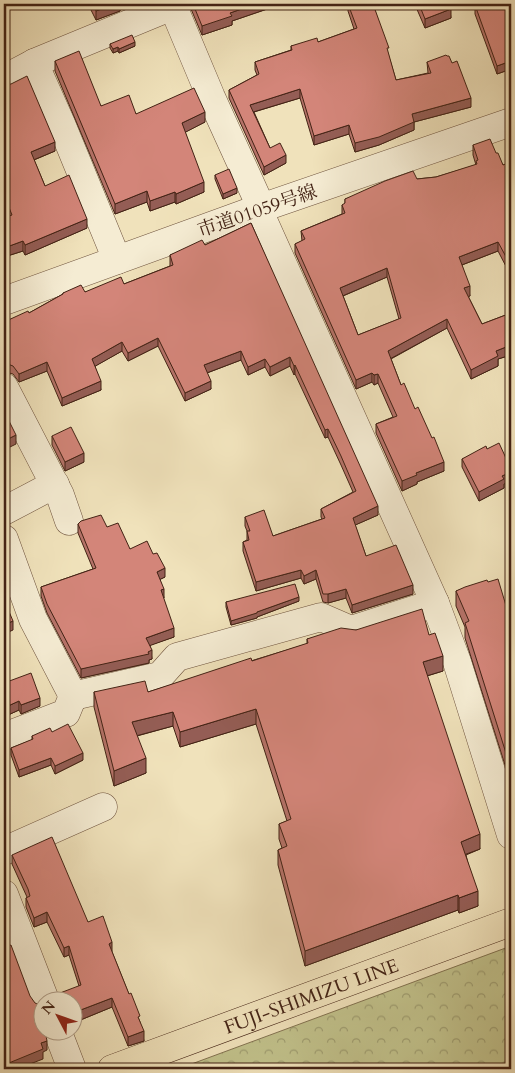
<svg xmlns="http://www.w3.org/2000/svg" width="515" height="1073" viewBox="0 0 515 1073" font-family="Cardo,'Noto Serif JP',serif">
  <style>
    .forest { fill: url(#forest-crowns); stroke: #827250 }
    .lines { fill: none; stroke-linecap: round; stroke-linejoin: round }
    .minor-casing { stroke: #6e533e; stroke-width: 29 }
    .major-casing { stroke: #432315; stroke-width: 29 }
    .minor { stroke: #f5ecd3; stroke-width: 28 }
    .major { stroke: #f0e2bb; stroke-width: 28 }
    .wall { fill: #b57268; stroke: #432315; fill-rule: evenodd }
    .shaded-wall { fill: #945d55; stroke: #432315 }
    .building { fill: #d38579; stroke: #432315; fill-rule: evenodd }
    .labels { text-anchor: middle; stroke-width: 5; stroke-linejoin: round; paint-order: stroke }
    .street-label { font-size: 19px; fill: #432315; stroke: #f5ecd3 }
  </style>
  <defs>
    <pattern id="forest-crowns" width="20" height="18" patternUnits="userSpaceOnUse" patternTransform="scale(1.25)"><rect width="20" height="18" fill="#c1c18b"/><path d="M2 6a3 3 0 1 1 6 0M12 15a3 3 0 1 1 6 0" fill="none" stroke="#9e9c70"/></pattern>
  </defs>
  <rect width="100%" height="100%" fill="#f0e2bb"/>
  <filter id="stains"><feTurbulence type="fractalNoise" baseFrequency=".004" numOctaves="4"/><feColorMatrix values="0 0 0 0 .2 0 0 0 0 .09 0 0 0 0 .02 0 0 0 .5 -.17"/></filter>
  <radialGradient id="worn" r=".72"><stop offset=".6" stop-color="#630" stop-opacity="0"/><stop offset="1" stop-color="#630" stop-opacity=".3"/></radialGradient>
  <polygon class="forest" points="511,946 511,1069 178,1069"/>
  <g class="lines">
    <g class="minor-casing">
      <g id="minor">
        <polyline points="172,4 211,97 256,196 258,209 435,603 457,662 511,835"/>
        <polyline points="34,63 62,126 117,260"/>
        <polyline points="4,79 34,63 177,4"/>
        <polyline points="4,301 258,209 511,122"/>
        <polyline points="4,387 60,495 69,521"/>
        <polyline points="4,511 55,484"/>
        <polyline points="4,539 33,619 73,696 160,676 177,657 321,617 351,630 435,603"/>
        <polyline points="4,737 66,713 73,696"/>
        <polyline points="4,851 103,807"/>
        <polyline points="4,894 45,1000"/>
        <polyline points="57,1030 72,1069"/>
      </g>
    </g>
    <g class="major-casing">
      <g id="major">
        <path id="s1" d="M112,1069l399,-147"/>
      </g>
    </g>
    <use href="#minor" class="minor"/>
    <use href="#major" class="major"/>
  </g>
  <g class="wall">
    <polygon points="88,4 120,4 120,11 96,20"/>
    <polygon points="191,4 273,4 273,7 232,21 232,25 202,35 191,9"/>
    <polygon points="312,4 335,4 313,8"/>
    <polygon points="348,4 373,4 396,80 428,73 427,62 471,107 414,122 414,130 379,145 355,152 349,134 314,145 300,98 254,112 270,148 286,163 264,175 229,98 229,90 257,75 255,70 255,62 291,50 291,46 318,42 354,29 348,11"/>
    <polygon points="416,4 449,4 451,18 425,28 416,7"/>
    <polygon points="475,5 511,69 497,74 475,14"/>
    <polygon points="110,44 135,46 119,53 118,51 113,53 110,48"/>
    <polygon points="55,61 101,106 136,114 205,122 185,132 204,192 176,204 175,202 150,211 147,202 115,214 55,71"/>
    <polygon points="4,85 55,151 34,160 45,186 87,228 25,255 23,251 4,257 4,218 9,216 4,204"/>
    <path d="M473,145l23,8 7,12 8,-3v114l-13,-25 -36,14 8,31h-2l14,28 29,-11v42l-13,4v7l-27,13 -24,-51 -56,31 10,26 43,86 -27,11v2l-15,7 -26,-58v-9l17,-7 -15,-34 -4,2 -2,-3 -16,7 -61,-136v-9l7,-3 -1,-10 41,-17v-9l3,-1v-5l72,-20 19,-2 40,-12 -3,-10zM387,277l12,42 -41,16 -15,-39z"/>
    <polygon points="215,175 237,193 223,199 215,179"/>
    <polygon points="251,223 378,515 355,525 366,556 413,594 352,613 346,598 328,603 323,602 316,579 304,584 301,578 256,591 243,551 243,542 247,540 247,531 245,526 245,517 273,536 322,519 321,517 321,509 353,492 341,465 328,437 325,438 295,374 294,375 290,366 270,376 265,367 248,375 241,360 207,373 211,389 185,401 158,346 128,361 122,351 95,366 101,390 62,406 47,371 19,382 13,374 5,372 4,368 4,322 29,313 63,294 63,293 85,292 124,284 170,266 170,255 205,245"/>
    <polygon points="52,436 84,462 65,471 52,445"/>
    <polygon points="487,449 504,484 504,488 479,501 462,467 462,459"/>
    <polygon points="78,524 107,527 130,549 165,577 160,579 164,598 163,598 174,637 150,645 152,659 149,660 149,663 81,678 47,613 41,596 41,587 93,569 78,533"/>
    <polygon points="488,582 507,609 511,607 511,784 465,638 465,627 456,606 456,591"/>
    <polygon points="299,601 257,617 257,618 231,625 226,607 226,602"/>
    <polygon points="356,630 429,635 443,671 427,676 480,849 466,855 478,906 459,913 458,910 305,966 278,865 278,850 282,848 279,839 279,824 287,821 256,724 180,747 173,726 137,736 146,773 114,786 94,707 94,692 148,692 307,644 307,639"/>
    <polygon points="4,683 40,706 21,714 19,710 8,715 4,704"/>
    <polygon points="52,732 83,760 55,774 51,765 19,777 11,755 11,748 32,740 32,736"/>
    <polygon points="12,855 88,922 112,951 112,952 140,1022 144,1041 128,1046 112,1007 78,1021 76,1015 72,1017 79,986 69,955 64,957 47,922 34,927 26,907 26,898 27,897 12,864"/>
  </g>
  <g class="shaded-wall">
    <polygon points="115,4 120,4 120,11 96,20 96,11"/>
    <polygon points="256,4 273,4 273,7 232,21 232,25 202,35 202,26 230,13"/>
    <polygon points="451,9 451,18 425,28 425,19"/>
    <polygon points="135,42 135,46 119,53 119,49"/>
    <polygon points="118,47 118,51 113,53 113,49"/>
    <polygon points="511,61 511,69 497,74 497,66"/>
    <polygon points="300,89 300,98 250,113 250,105"/>
    <polygon points="471,98 471,107 414,122 414,130 379,145 355,152 355,143 412,114"/>
    <polygon points="205,112 205,122 182,134 182,123"/>
    <polygon points="349,125 349,134 314,145 314,136"/>
    <polygon points="55,142 55,151 31,161 31,152"/>
    <polygon points="286,155 286,163 264,175 264,167"/>
    <polygon points="204,182 204,192 176,204 176,194"/>
    <polygon points="237,188 237,193 223,199 223,194"/>
    <polygon points="147,191 147,202 115,214 115,204"/>
    <polygon points="175,192 175,202 150,211 150,201"/>
    <polygon points="87,219 87,228 25,255 25,245"/>
    <polygon points="23,241 23,251 4,257 4,248"/>
    <polygon points="498,242 498,251 459,266 459,257"/>
    <polygon points="387,268 387,277 340,297 340,288"/>
    <polygon points="470,286 470,296 464,298 464,288"/>
    <polygon points="447,319 447,328 388,360 388,351"/>
    <polygon points="158,338 158,346 128,361 128,353"/>
    <polygon points="122,342 122,351 92,368 92,359"/>
    <polygon points="511,345 511,355 498,359 498,366 471,379 471,370 496,351"/>
    <polygon points="241,351 241,360 204,374 204,365"/>
    <polygon points="290,357 290,366 270,376 270,367"/>
    <polygon points="265,359 265,367 248,375 248,367"/>
    <polygon points="47,362 47,371 19,382 19,374"/>
    <polygon points="295,365 295,374 294,375 294,366"/>
    <polygon points="372,373 372,382 356,389 356,380"/>
    <polygon points="378,374 378,383 374,385 374,375"/>
    <polygon points="101,381 101,390 62,406 62,398"/>
    <polygon points="211,381 211,389 185,401 185,393"/>
    <polygon points="328,429 328,437 325,438 325,430"/>
    <polygon points="16,435 16,444 4,450 4,441"/>
    <polygon points="84,453 84,462 65,471 65,462"/>
    <polygon points="444,462 444,471 417,482 417,484 402,491 402,481 416,473"/>
    <polygon points="511,472 511,481 504,484 504,488 479,501 479,492 502,476"/>
    <polygon points="378,506 378,515 353,526 353,518"/>
    <polygon points="165,568 165,577 157,581 157,572"/>
    <polygon points="301,570 301,578 256,591 256,582"/>
    <polygon points="316,570 316,579 304,584 304,576"/>
    <polygon points="413,585 413,594 352,613 352,605"/>
    <polygon points="164,589 164,598 161,599 161,590"/>
    <polygon points="346,589 346,598 328,603 328,594"/>
    <polygon points="299,597 299,601 257,617 257,618 231,625 231,621"/>
    <polygon points="13,621 13,630 4,634 4,625"/>
    <polygon points="174,628 174,637 146,647 146,638"/>
    <polygon points="152,650 152,659 149,660 149,663 81,678 81,669"/>
    <polygon points="443,656 443,671 423,677 423,662"/>
    <polygon points="40,698 40,706 21,714 21,705"/>
    <polygon points="19,701 19,710 8,715 8,706"/>
    <polygon points="256,709 256,724 180,747 180,732"/>
    <polygon points="173,712 173,726 132,737 132,722"/>
    <polygon points="83,753 83,760 55,774 55,766"/>
    <polygon points="51,758 51,765 19,777 19,770"/>
    <polygon points="146,758 146,773 114,786 114,771"/>
    <polygon points="480,834 480,849 461,856 461,842"/>
    <polygon points="478,891 478,906 459,913 459,898"/>
    <polygon points="458,895 458,910 305,966 305,951"/>
    <polygon points="47,912 47,922 34,927 34,918"/>
    <polygon points="112,942 112,951 109,953 109,944"/>
    <polygon points="69,946 69,955 64,957 64,948"/>
    <polygon points="112,998 112,1007 78,1021 78,1011"/>
    <polygon points="76,1006 76,1015 72,1017 72,1007"/>
    <polygon points="144,1031 144,1041 128,1046 128,1037"/>
    <polygon points="47,1041 47,1050 43,1052 43,1059 17,1069 4,1069 4,1065 41,1043"/>
  </g>
  <g class="building">
    <polygon points="93,4 115,4 96,11"/>
    <polygon points="193,4 256,4 230,13 232,16 202,26"/>
    <polygon points="348,4 373,4 389,48 387,48 396,80 431,73 427,62 446,55 447,56 449,56 452,63 457,61 471,98 412,114 414,122 379,137 355,143 349,125 314,136 300,89 250,105 270,148 280,143 286,155 264,167 229,90 259,74 255,62 292,50 291,46 317,38 318,42 357,28"/>
    <polygon points="419,4 449,4 451,9 425,19"/>
    <polygon points="480,4 511,4 511,61 497,66 475,5"/>
    <polygon points="132,35 135,42 119,49 118,47 113,49 110,44"/>
    <polygon points="79,51 101,106 129,95 136,114 194,88 205,112 182,123 204,182 176,194 175,192 150,201 147,191 115,204 55,61"/>
    <polygon points="27,76 55,142 31,152 45,186 69,175 87,219 25,245 23,241 4,248 4,218 12,215 4,195 4,85 11,84"/>
    <path d="M490,139l6,14h2l5,12 8,-3v104l-13,-24 -39,15 11,29 -6,2 18,36 29,-11v32l-15,6 2,5 -27,14 -24,-51 -59,32 13,34 3,-2 11,26 3,-2 14,31 2,-1 10,25 -28,11 1,2 -15,6 -26,-57 21,-8 -19,-42 -4,1 -2,-2 -16,7 -61,-136 10,-5 -4,-8 44,-18 -3,-8 3,-2v-4l40,-18 28,-10 4,8 19,-2 41,-13 -1,-3 2,-1 -5,-15zM387,268l14,50 -43,17 -18,-47z"/>
    <polygon points="229,169 237,188 223,194 215,175"/>
    <polygon points="251,223 378,506 353,518 366,556 396,545 413,585 352,605 346,589 328,594 323,594 316,570 304,576 301,570 256,582 243,542 249,540 247,531 250,531 245,517 264,510 273,536 325,518 321,509 356,491 341,456 328,429 325,430 295,365 294,366 290,357 270,367 265,359 248,367 241,351 204,365 211,381 185,393 158,338 128,353 122,342 92,359 101,381 62,398 47,362 19,374 13,366 5,363 4,360 4,322 28,311 29,313 63,294 63,293 81,285 85,292 121,277 124,284 173,265 170,255 202,240 205,245"/>
    <polygon points="4,411 16,435 4,441"/>
    <polygon points="71,427 84,453 65,462 52,436"/>
    <polygon points="499,443 511,469 511,472 502,476 504,479 479,492 462,459 486,446 487,449"/>
    <polygon points="101,515 107,527 118,523 130,549 147,541 153,554 157,553 165,568 157,572 164,589 161,590 174,628 146,638 152,650 148,652 149,654 81,669 47,604 41,587 96,568 78,524 81,521"/>
    <polygon points="498,579 507,609 511,607 511,769 465,623 469,621 456,591 465,587 487,580 488,582"/>
    <polygon points="295,584 299,597 257,612 257,613 231,621 226,602"/>
    <polygon points="4,600 13,621 4,625"/>
    <polygon points="422,609 429,635 435,633 443,656 423,662 480,834 461,842 478,891 459,898 458,895 305,951 278,850 287,846 279,824 291,819 256,709 180,732 173,712 132,722 146,758 114,771 94,692 145,681 148,692 251,658 252,661 308,643 307,639 341,628 356,630"/>
    <polygon points="31,673 40,698 21,705 19,701 8,706 4,695 4,683"/>
    <polygon points="68,724 83,753 55,766 51,758 19,770 11,748 33,739 32,736 50,728 52,732"/>
    <polygon points="52,837 88,922 103,916 112,942 109,944 129,994 131,993 140,1016 138,1017 144,1031 128,1037 112,998 78,1011 76,1006 72,1007 72,1000 57,1000 60,993 81,985 69,946 64,948 47,912 34,918 26,898 30,896 28,889 12,855"/>
    <polygon points="4,945 5,947 11,945 30,996 35,1003 42,1006 42,1030 45,1030 47,1041 41,1043 43,1049 4,1065"/>
  </g>
  <g class="labels">
    <g class="street-label">
      <text transform="translate(257 210) rotate(-19)" y="7">市道01059号線</text>
      <text dy="7" stroke="none"><textPath href="#s1" startOffset="212">FUJI-SHIMIZU LINE</textPath></text>
    </g>
  </g>
  <rect width="515" height="1073" fill="none" stroke="#f0e2bb" stroke-width="20"/>
  <rect x="5" y="5" width="505" height="1063" fill="none" stroke="#432315" stroke-width="2.5"/>
  <rect x="10" y="10" width="495" height="1053" fill="none" stroke="#432315"/>
  <g transform="translate(58 1016) rotate(311)"><circle r="24" fill="#f5ecd3" stroke="#ae9c87"/>
  <path d="M0-4L9 19L0 12L-9 19Z" fill="#8f2418"/>
  <text y="-8" font-size="14" font-weight="bold" text-anchor="middle" fill="#432315">N</text>
  </g>
  <rect width="100%" height="100%" filter="url(#stains)"/>
  <rect width="100%" height="100%" fill="url(#worn)"/>
</svg>
